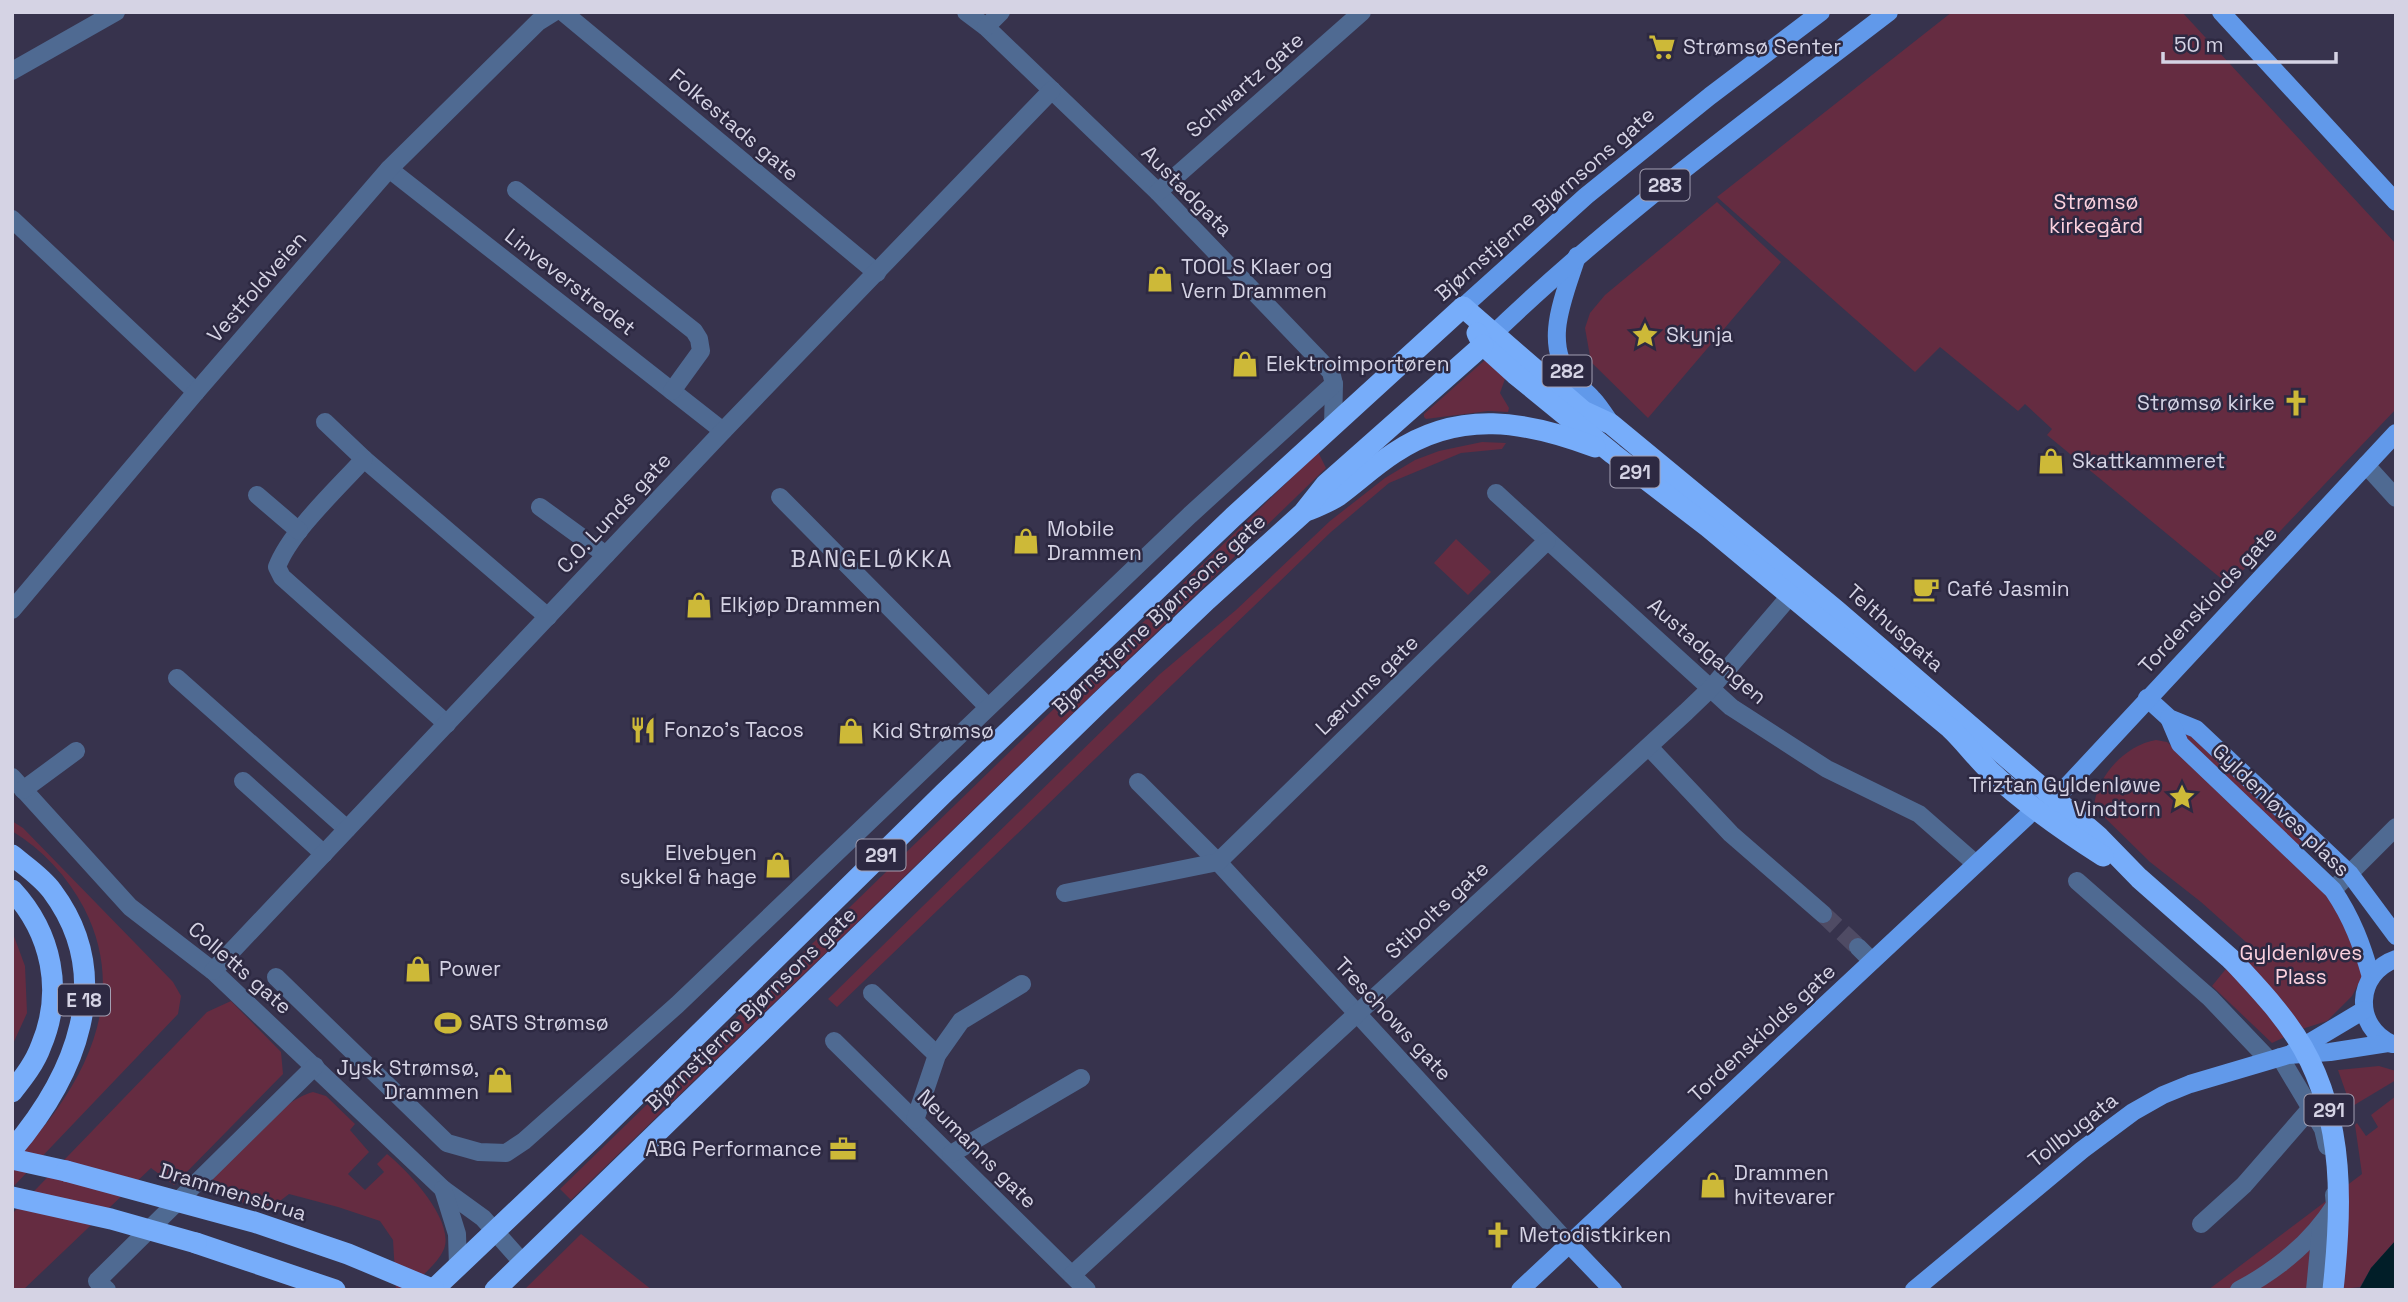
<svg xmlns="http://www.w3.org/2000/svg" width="2408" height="1302" viewBox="0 0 2408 1302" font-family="'Space Grotesk',sans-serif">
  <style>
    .green { fill: #652c41 }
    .water { fill: #011e28 }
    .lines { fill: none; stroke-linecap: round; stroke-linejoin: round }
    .minor-tunnel { stroke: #4f4b64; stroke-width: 18; stroke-dasharray: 18 9; stroke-linecap: butt }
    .minor { stroke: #4f6a92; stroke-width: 18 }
    .major { stroke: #6199ea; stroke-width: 18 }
    .highway { stroke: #77adfa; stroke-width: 21 }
    .highway-bridge { stroke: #77adfa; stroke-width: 21 }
    .labels { text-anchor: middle; stroke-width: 5; stroke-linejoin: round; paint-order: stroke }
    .shield { fill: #2d2942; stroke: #a3a0b3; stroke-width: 2 }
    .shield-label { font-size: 19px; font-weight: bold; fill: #d5d3e4 }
    .poi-label { font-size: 21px; fill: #d5d3e4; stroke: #2d2942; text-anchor: start }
    .street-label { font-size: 21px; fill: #d5d3e4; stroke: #2d2942 }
    .park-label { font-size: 21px; fill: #fcd1de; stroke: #2d2942 }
    .neighbourhood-label { font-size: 23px; letter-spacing: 2px; fill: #d5d3e4; stroke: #2d2942 }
  </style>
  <rect width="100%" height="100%" fill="#37334d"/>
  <g class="green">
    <polygon points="1952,12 2182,12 2396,244 2396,409 2229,585 2047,435 2052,429 2025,404 2018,411 1940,347 1915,372 1717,197"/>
    <polygon points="1717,202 1781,262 1648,418 1591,362 1585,328 1590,313 1605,295"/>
    <polygon points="1485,360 1506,376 1500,393 1509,408 1508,412 1488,411 1426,419 1424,417 1424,414"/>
    <polygon points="1482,442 1506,443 1502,449 1461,453 1389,483 1331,532 837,1007 828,999 1160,674 1236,610 1330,521 1385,478 1415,460 1439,451"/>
    <polygon points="1318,452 1326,468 571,1200 560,1189"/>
    <polygon points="1456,539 1491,572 1468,595 1434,563"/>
    <polygon points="2189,734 2304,844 2304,847 2301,848 2185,739 2186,735"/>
    <path d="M2156,740l11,2 153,143 26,37 17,46 -2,11 -9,17 -25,25 -25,8 -30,14 -60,-57 35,-43 -46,-41 -51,-40 -56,-55c2,-30 31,-62 62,-67z"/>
    <path d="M12,821l11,7 150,154 8,14 -3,18 -166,174v-26c15,-17 32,-34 45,-53 44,-62 63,-131 27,-201 -17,-32 -41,-58 -72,-77z"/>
    <polygon points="12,931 25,966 27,1013 12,1046"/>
    <polygon points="231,1001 281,1052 283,1074 174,1185 151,1168 23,1290 12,1290 12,1214 207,1012"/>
    <polygon points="2379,1066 2396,1071 2396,1080 2351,1107 2338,1070"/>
    <path d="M313,1092l13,4 29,28 -5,6 19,22 -21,22 17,16 19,-18 -7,-8 10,-10c20,16 68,66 57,95 -7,16 -25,29 -37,41h-11l-3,-50 -13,-19 -42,-14 -49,-13 -22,17 -63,-22c27,-29 72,-87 109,-97z"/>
    <polygon points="2396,1096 2396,1240 2371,1268 2360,1287 2333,1290 2208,1290 2362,1174 2355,1125 2357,1123 2366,1136 2378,1127 2371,1115"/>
    <polygon points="581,1234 652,1290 524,1290"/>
  </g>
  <polygon class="water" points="2396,1240 2396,1290 2359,1290 2371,1268"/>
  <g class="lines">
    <polyline class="minor-tunnel" points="1823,914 1858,947"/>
    <g class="minor">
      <polyline points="563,12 877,273"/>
      <polyline points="966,12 986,27 1158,192 1331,372 1334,384 1333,426"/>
      <polyline points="986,27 1001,12"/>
      <polyline points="12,71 116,12"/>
      <polyline points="389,169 723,431"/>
      <polyline points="516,190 694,331 699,339 701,351 672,391"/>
      <polyline points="1158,192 1362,12"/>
      <polyline points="12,219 196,392"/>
      <polyline points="325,422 364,459 548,617"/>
      <path d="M364,459c-26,29 -74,73 -87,108l5,10 165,147"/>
      <polyline points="2366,465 2396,498"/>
      <polyline points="1496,493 1731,707 1827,769 1919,814 1976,864"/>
      <polyline points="257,495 299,531"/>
      <polyline points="780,497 988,707"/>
      <polyline points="540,507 606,555"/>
      <polyline points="12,610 196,392 389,169 538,22 554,12"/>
      <polyline points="177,678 347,829"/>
      <polyline points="1649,747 1731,834 1823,914"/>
      <polyline points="12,777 130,907 213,971 443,1189 483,1218 523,1263"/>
      <polyline points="243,781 324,854"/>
      <polyline points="1138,782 1218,862 1569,1244"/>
      <polyline points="23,790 76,751"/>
      <polyline points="2077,881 2210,998 2269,1060"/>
      <polyline points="2333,890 2396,827"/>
      <polyline points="1065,893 1218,862 1547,541"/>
      <polyline points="1858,947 1872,961"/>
      <polyline points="213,971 723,431 1052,90"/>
      <polyline points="276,977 447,1143 479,1152 506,1153 524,1141 677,1005 1190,515 1334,384"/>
      <polyline points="872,993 937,1055"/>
      <polyline points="834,1041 1087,1290"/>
      <polyline points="2280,1057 2323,1129 2327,1146"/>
      <polyline points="915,1120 937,1055 961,1021 1022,984"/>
      <polyline points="951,1154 1081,1078"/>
      <polyline points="443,1189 457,1234 458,1266"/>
      <polyline points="2201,1224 2244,1185 2311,1108"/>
      <polyline points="1072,1275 1686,712 1711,688 1790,596"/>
      <polyline points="107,1290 97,1281 315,1066"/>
      <path d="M2239,1290c38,-20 73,-49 96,-85l-1,-10"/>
      <polyline points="2315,1290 2321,1227"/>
    </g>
    <g class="major">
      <polyline points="2221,12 2396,202"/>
      <path d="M1577,256c-12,39 -36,87 -5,123 6,7 14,12 20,19 7,7 13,17 19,26"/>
      <polyline points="1463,307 1586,196 1710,96 1821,12"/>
      <path d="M1485,342c125,-122 266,-224 404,-330"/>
      <polyline points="2147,698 2169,718 2196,729 2350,874 2396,936"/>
      <path d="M2169,718l11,26 153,146c19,28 29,55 38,87"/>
      <polyline points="2055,799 2396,433"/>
      <path d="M2392,1044c-39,-17 -37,-71 4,-85"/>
      <polyline points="2292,1053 2364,1010"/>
      <polyline points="1569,1244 1613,1290"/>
      <polyline points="1520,1290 2035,809"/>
      <polyline points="1914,1290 2082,1150 2133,1112 2163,1095 2190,1084 2288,1055 2330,1052 2388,1043"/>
    </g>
    <g class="highway">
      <polyline points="1463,307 1583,411 1611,424 1836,610 2099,837 2139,878 2232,960"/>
      <path d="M1477,333l6,12 32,29 98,80 95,73 242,201c15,14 26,30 41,44 34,32 73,59 112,84"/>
      <path d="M1309,510c9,-4 20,-8 29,-14 19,-14 36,-30 56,-43 65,-44 132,-32 201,-6"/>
      <path d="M12,855c13,11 30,22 40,36 65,87 23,185 -40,259"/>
      <path d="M12,890c40,43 52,102 29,156 -6,17 -18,32 -29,46"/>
      <polyline points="12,1159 66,1171"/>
      <polyline points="196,1243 335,1290"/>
      <polyline points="433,1290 593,1138 944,793 1233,517 1463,307"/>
      <polyline points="495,1290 1100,702 1207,600 1303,513 1326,484 1483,345"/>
    </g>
    <g class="highway-bridge">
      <path d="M2232,960c26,28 52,55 71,88 42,74 39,160 30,242"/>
      <polyline points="66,1171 254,1222 348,1254 434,1290"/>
      <polyline points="12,1197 111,1219 196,1243"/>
    </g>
  </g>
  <defs>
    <g id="supermarket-bare" transform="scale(2.1)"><path d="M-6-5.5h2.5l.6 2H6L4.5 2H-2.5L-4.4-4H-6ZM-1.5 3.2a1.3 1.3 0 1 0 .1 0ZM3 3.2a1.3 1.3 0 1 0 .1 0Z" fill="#cdb938" stroke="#2d2942" stroke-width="2.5" paint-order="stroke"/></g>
    <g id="shop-bare" transform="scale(2.1)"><path d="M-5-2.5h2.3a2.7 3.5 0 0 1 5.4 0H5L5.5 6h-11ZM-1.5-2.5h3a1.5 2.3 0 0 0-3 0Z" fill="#cdb938" stroke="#2d2942" stroke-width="2.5" paint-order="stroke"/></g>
    <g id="sight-bare" transform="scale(2.1)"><path d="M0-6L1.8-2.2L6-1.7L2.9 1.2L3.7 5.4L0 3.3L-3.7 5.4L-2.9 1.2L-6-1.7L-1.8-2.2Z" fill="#cdb938" stroke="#2d2942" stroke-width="2.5" paint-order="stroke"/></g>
    <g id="church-bare" transform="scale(2.1)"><path d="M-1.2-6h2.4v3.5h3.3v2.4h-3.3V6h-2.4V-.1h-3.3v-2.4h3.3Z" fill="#cdb938" stroke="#2d2942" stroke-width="2.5" paint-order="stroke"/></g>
    <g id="cafe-bare" transform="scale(2.1)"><path d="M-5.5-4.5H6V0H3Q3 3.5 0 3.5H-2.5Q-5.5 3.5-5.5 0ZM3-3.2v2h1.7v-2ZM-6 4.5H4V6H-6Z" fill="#cdb938" stroke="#2d2942" stroke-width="2.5" paint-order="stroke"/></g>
    <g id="restaurant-bare" transform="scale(2.1)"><path d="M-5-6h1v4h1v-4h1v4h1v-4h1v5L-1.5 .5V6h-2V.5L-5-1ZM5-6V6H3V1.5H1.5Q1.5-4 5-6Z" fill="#cdb938" stroke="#2d2942" stroke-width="2.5" paint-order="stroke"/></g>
    <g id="stadium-bare" transform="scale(2.1)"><path d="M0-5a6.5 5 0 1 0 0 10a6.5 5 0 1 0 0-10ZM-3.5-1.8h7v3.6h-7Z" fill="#cdb938" stroke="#2d2942" stroke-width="2.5" paint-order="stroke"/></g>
    <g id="office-bare" transform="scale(2.1)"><path d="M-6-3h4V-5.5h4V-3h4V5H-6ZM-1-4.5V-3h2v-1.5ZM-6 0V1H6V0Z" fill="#cdb938" stroke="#2d2942" stroke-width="2.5" paint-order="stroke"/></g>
  </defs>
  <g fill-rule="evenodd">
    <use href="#supermarket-bare" x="1662" y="47"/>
    <use href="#shop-bare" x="1160" y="279"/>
    <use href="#sight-bare" x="1645" y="335"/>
    <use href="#shop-bare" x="1245" y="364"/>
    <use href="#church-bare" x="2296" y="403"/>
    <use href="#shop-bare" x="2051" y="461"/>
    <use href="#shop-bare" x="1026" y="541"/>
    <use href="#cafe-bare" x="1926" y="589"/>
    <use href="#shop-bare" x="699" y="605"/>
    <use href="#restaurant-bare" x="643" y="730"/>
    <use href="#shop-bare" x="851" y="731"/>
    <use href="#sight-bare" x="2182" y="797"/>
    <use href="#shop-bare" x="778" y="865"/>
    <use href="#shop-bare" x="418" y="969"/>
    <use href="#stadium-bare" x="448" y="1023"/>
    <use href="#shop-bare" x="500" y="1080"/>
    <use href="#office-bare" x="843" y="1149"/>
    <use href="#shop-bare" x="1713" y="1185"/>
    <use href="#church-bare" x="1498" y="1235"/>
  </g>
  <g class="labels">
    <g class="shield">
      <rect x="1640.5" y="169.5" width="49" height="31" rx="5"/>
      <rect x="1542.5" y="355.5" width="49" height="31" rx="5"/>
      <rect x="1610.5" y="456.5" width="49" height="31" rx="5"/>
      <rect x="856.5" y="839.5" width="49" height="31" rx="5"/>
      <rect x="58" y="984.5" width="52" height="31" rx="5"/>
      <rect x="2304.5" y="1094.5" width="49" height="31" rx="5"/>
    </g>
    <g class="shield-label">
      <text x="1665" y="192">283</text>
      <text x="1567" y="378">282</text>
      <text x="1635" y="479">291</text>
      <text x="881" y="862">291</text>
      <text x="84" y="1007">E 18</text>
      <text x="2329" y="1117">291</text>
    </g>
    <g class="poi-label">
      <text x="1683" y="54">Strømsø Senter</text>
      <text x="1181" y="274">TOOLS Klaer og<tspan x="1181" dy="24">Vern Drammen</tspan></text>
      <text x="1666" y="342">Skynja</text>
      <text x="1266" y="371">Elektroimportøren</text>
      <text x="2275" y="410" text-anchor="end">Strømsø kirke</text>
      <text x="2072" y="468">Skattkammeret</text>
      <text x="1047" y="536">Mobile<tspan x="1047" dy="24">Drammen</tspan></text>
      <text x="1947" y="596">Café Jasmin</text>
      <text x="720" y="612">Elkjøp Drammen</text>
      <text x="664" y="737">Fonzo's Tacos</text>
      <text x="872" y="738">Kid Strømsø</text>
      <text x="2161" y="792" text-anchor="end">Triztan Gyldenløwe<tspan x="2161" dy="24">Vindtorn</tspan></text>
      <text x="757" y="860" text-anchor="end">Elvebyen<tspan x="757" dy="24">sykkel &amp; hage</tspan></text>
      <text x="439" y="976">Power</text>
      <text x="469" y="1030">SATS Strømsø</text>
      <text x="479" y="1075" text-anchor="end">Jysk Strømsø,<tspan x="479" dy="24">Drammen</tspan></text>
      <text x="822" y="1156" text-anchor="end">ABG Performance</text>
      <text x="1734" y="1180">Drammen<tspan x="1734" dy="24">hvitevarer</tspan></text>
      <text x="1519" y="1242">Metodistkirken</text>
    </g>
    <g class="street-label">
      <text transform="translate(1245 85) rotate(-41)" y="7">Schwartz gate</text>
      <text transform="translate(734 125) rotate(40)" y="7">Folkestads gate</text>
      <text transform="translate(1187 191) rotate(45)" y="7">Austadgata</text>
      <text transform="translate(1545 204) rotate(-41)" y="7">Bjørnstjerne Bjørnsons gate</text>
      <text transform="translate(570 282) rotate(38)" y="7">Linveverstredet</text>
      <text transform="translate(257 287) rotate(-49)" y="7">Vestfoldveien</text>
      <text transform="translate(614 513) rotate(-47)" y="7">C.O. Lunds gate</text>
      <text transform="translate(2208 600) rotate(-47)" y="7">Tordenskiolds gate</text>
      <text transform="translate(1159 614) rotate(-43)" y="7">Bjørnstjerne Bjørnsons gate</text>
      <text transform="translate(1895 628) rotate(41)" y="7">Telthusgata</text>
      <text transform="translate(1707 651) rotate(41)" y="7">Austadgangen</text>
      <text transform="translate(1367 685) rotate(-44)" y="7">Lærums gate</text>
      <text transform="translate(2281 810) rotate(44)" y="7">Gyldenløves plass</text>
      <text transform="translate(1437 910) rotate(-43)" y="7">Stibolts gate</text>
      <text transform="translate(240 968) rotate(41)" y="7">Colletts gate</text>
      <text transform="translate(751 1009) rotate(-44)" y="7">Bjørnstjerne Bjørnsons gate</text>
      <text transform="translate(1393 1019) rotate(47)" y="7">Treschows gate</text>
      <text transform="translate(1762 1033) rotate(-43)" y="7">Tordenskiolds gate</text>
      <text transform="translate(2073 1130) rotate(-38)" y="7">Tollbugata</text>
      <text transform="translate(977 1149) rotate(45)" y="7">Neumanns gate</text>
      <text transform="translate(233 1192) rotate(17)" y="7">Drammensbrua</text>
    </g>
    <g class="park-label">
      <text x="2096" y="209">Strømsø<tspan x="2096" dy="24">kirkegård</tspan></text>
      <text x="2301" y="960">Gyldenløves<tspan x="2301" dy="24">Plass</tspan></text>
    </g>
    <g class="neighbourhood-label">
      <text x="872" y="567">BANGELØKKA</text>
    </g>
  </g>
  <rect width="2408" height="1302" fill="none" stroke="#d5d3e4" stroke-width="28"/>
  <path d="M2163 52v10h173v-10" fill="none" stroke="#d5d3e4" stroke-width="3.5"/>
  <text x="2174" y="52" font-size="21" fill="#d5d3e4" stroke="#2d2942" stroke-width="5" paint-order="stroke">50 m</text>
</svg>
